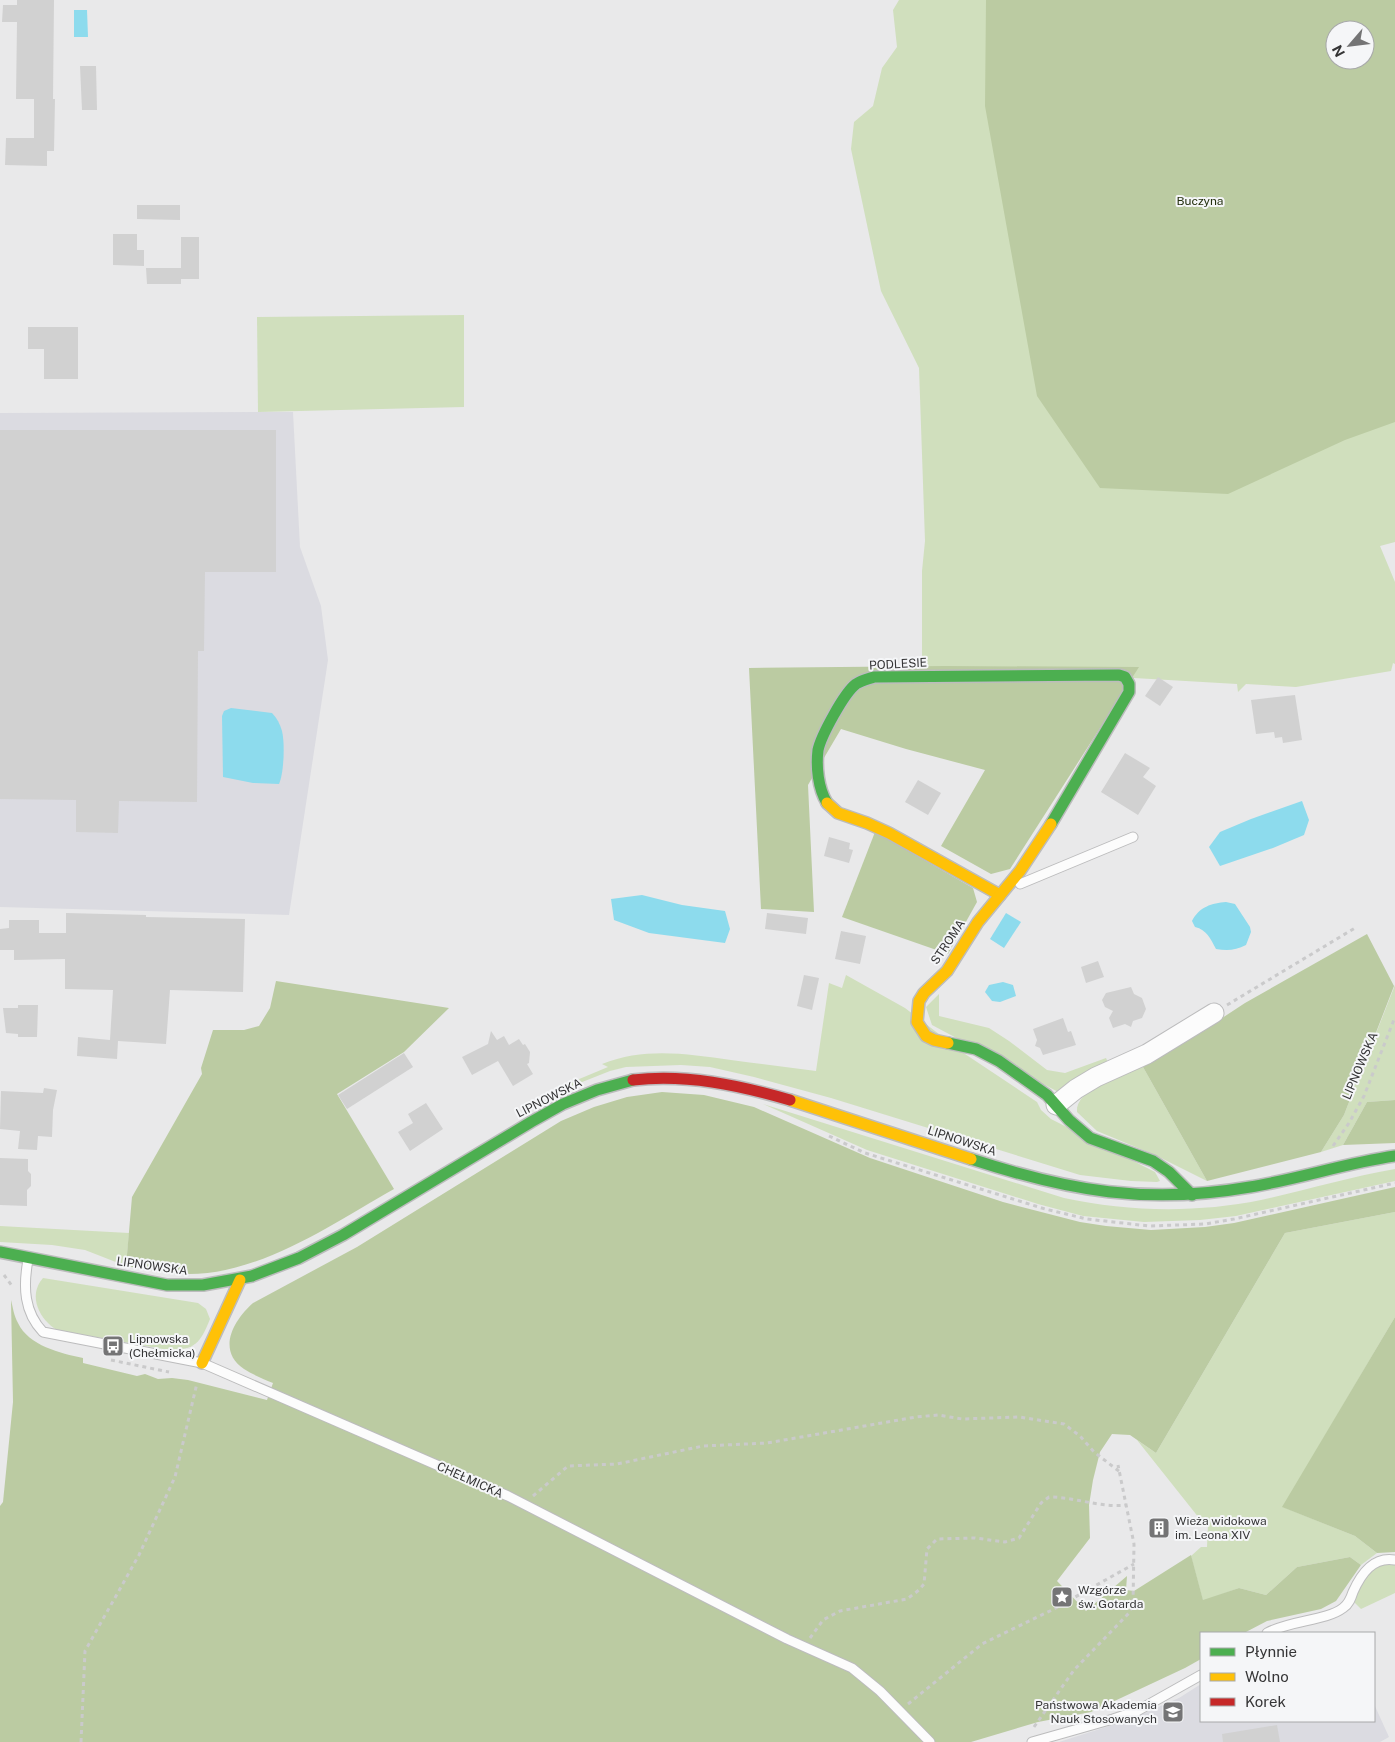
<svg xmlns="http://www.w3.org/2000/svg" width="1395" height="1742" viewBox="0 0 1395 1742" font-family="'Public Sans',sans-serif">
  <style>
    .built { fill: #dbdbe1 }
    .green { fill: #d0dfbd; fill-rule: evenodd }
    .forest { fill: #bbcba2; fill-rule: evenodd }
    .water { fill: #8ddbed }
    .building { fill: #d1d1d1 }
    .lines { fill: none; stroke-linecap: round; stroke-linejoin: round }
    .lane-casing { stroke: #bcbcbd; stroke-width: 11 }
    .street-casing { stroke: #bcbcbd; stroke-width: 21 }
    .fast-casing { stroke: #bcbcbd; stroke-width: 14 }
    .slow-casing { stroke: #bcbcbd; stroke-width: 14 }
    .jam-casing { stroke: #bcbcbd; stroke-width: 14 }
    .path { stroke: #cacacb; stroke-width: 3; stroke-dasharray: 4 4; stroke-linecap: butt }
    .lane { stroke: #fcfcfc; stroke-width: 9 }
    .street { stroke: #fcfcfc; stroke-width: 19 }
    .fast { stroke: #4caf50; stroke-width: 11 }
    .slow { stroke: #ffc107; stroke-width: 11 }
    .jam { stroke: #c62828; stroke-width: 11 }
    .labels { text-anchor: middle; stroke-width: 4; stroke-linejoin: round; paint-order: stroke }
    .park-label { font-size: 12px; fill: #24300f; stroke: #f5f6f8 }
    .street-label { font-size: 12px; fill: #353536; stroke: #f5f6f8 }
    .poi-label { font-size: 12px; fill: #353536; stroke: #f5f6f8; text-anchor: start }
  </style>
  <rect width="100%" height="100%" fill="#e9e9ea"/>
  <g class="built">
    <polygon points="258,412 293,412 300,547 321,606 328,660 289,915 0,907 0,413"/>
    <polygon points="1201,1684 1201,1721 1374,1721 1374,1704 1389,1737 1380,1742 1059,1742 1128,1720 1179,1698"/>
  </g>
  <g class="green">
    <path d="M899,0h496v542l-15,4 15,36v82l-2,-1 -2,8 -95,16 -50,-3 -8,8 -1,-8 -103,-6 -212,11v-118l3,-30 -6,-173 -38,-77 -30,-142 3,-27 19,-16 9,-38 15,-21 -4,-37zM1335,30h30v30h-30z"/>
    <polygon points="464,315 464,407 258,412 257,317"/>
    <path d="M846,975l59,33 60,46 72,48 4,8 10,9 104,53 5,9 -3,1 -26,-1 -51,-6 -249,-77 -77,-21 -44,-10 -29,-2 -55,2 -16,4 -48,19 -2,-3 48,-20 -6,-3c43,-17 85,-10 129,-4 29,4 57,7 85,11l13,-88 13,5z"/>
    <polygon points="1395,985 1395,1100 1367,1102 1343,1145 1321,1152 1344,1115"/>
    <polygon points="939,994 939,1016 989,1028 1009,1041 1047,1070 1065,1073 1106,1058 1109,1065 1062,1094 932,1025 926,1007"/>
    <path d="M1143,1067l64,114 -52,-26 -58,-24 -20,-19c-2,-24 48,-38 66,-45z"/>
    <path d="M763,1104l301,94c64,14 133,15 197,2 45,-10 88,-23 134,-31v12l-159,35 -36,4 -56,2 -61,-6 -45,-12 -171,-54z"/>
    <polygon points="1395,1212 1395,1317 1283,1507 1355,1536 1377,1553 1361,1565 1350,1557 1297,1567 1266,1595 1239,1588 1203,1601 1191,1556 1201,1547 1207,1547 1208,1525 1203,1523 1137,1440 1156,1453 1285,1233"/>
    <polygon points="0,1226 129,1233 126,1266 85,1250 52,1245 0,1242"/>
    <path d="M43,1278l155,25 8,6 4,10c-11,28 -18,32 -47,30l-106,-19c-17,-10 -30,-34 -14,-52z"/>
    <polygon points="1388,1563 1395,1564 1395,1593 1361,1609 1354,1602 1363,1581 1375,1566"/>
  </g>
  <g class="forest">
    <path d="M986,0h409v422l-50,18 -117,54 -128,-6 -63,-92 -52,-290zM1335,30h30v30h-30z"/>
    <polygon points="945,666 1139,667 1010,869 991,874 941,846 985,770 906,749 841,729 808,785 814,912 761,909 749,668"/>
    <polygon points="875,832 973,888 977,902 948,954 842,917"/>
    <polygon points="1367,934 1394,986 1344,1115 1321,1152 1207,1181 1143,1067 1207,1028 1245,1003"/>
    <path d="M276,981l173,27 -45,44 -67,42 57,95c-62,35 -137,88 -211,85 -19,-1 -38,-5 -57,-8l6,-69 70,-123 -1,-6 12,-38h31l15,-4 11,-18z"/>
    <path d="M662,1092l42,3 50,12 116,51 133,44 77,20 26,4 45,4 54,-3 29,-4 161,-36v25l-110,21 -129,220 -26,-18 -18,-1 -12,18 -7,28 -4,25 1,33 -33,43 29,30 41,-35 -1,14 8,1 57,-36 12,45 36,-12 27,7 31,-28 53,-10 11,8 -25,36 -15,8 -54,12 -23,12h-43v26l-16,9 -94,44 -53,10 -67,20h-971v-236l3,-4 10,-100 -2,-102c2,8 3,16 7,23 11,23 42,30 65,35v5l54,13 8,-2 13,5 14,-1 16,2 79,20 6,-17c-9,-4 -20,-8 -29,-14 -28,-19 -10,-49 9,-66l104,-56 204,-126 33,-14 33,-10z"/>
    <polygon points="1395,1100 1395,1143 1343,1145 1367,1102"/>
    <polygon points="1395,1317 1395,1552 1377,1553 1355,1536 1282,1507"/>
  </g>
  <g class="water">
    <polygon points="74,10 87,10 88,37 74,37"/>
    <path d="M231,708l41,5c5,5 8,11 10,18 3,12 2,42 -3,53l-26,-1 -30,-6 -1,-61 2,-5z"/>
    <polygon points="1302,801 1309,820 1304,835 1273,848 1220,866 1209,847 1220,832 1251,819"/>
    <polygon points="642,895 682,905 725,911 730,929 725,943 649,933 614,920 611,899"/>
    <path d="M1226,902l9,2 15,23 1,5 -5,13c-10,5 -18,6 -30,4 -6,-11 -9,-19 -21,-22l-3,-6c7,-14 20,-18 34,-19z"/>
    <polygon points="1006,913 1021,922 1004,948 990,939"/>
    <polygon points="1003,982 1013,985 1016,996 1000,1002 992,1001 985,992 989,985"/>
  </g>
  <g class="building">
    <polygon points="17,0 54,0 53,99 55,99 54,151 47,151 47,166 5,165 6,138 34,138 34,99 16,99 17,22 2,22 3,5 17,5"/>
    <polygon points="80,66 96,66 97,110 82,110"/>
    <polygon points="137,205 180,205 180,220 137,219"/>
    <polygon points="113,234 137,234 137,250 144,250 144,266 113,265"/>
    <rect x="181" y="237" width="18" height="42"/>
    <polygon points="146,268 181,268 181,284 147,284"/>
    <polygon points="28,327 78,327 78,379 44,379 44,349 28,349"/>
    <polygon points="0,430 276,430 276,572 205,572 204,651 198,651 197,802 119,801 118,833 76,832 76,800 0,799"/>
    <polygon points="1158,677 1173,687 1160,706 1145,696"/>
    <polygon points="1295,695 1302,740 1283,743 1282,737 1275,738 1274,732 1256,734 1251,700"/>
    <polygon points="1125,753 1150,768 1143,777 1156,786 1138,815 1101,792"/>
    <polygon points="918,780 941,793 928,815 905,802"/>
    <polygon points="829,837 850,843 849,849 853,850 849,863 824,856"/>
    <polygon points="66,913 146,915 146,917 245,919 243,992 170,990 166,1044 118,1041 117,1059 77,1056 78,1037 110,1040 113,990 65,989 65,959 14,960 14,950 0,950 0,929 9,928 9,920 39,920 39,933 66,933"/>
    <polygon points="767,913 808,918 806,934 765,929"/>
    <polygon points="841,931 866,936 860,964 835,959"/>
    <polygon points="1098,961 1104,977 1086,983 1081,967"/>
    <polygon points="804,975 819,978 812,1010 797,1006"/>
    <polygon points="1131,987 1134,994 1142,998 1146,1009 1142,1018 1133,1021 1131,1027 1125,1024 1113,1028 1109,1018 1113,1011 1105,1007 1102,1000 1106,993"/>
    <polygon points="18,1005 38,1005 37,1037 18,1037 18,1034 6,1033 3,1008 18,1008"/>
    <polygon points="1063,1018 1068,1032 1071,1031 1076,1045 1043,1055 1040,1048 1035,1046 1037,1040 1033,1029"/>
    <polygon points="491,1031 497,1040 504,1036 509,1045 519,1039 523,1045 525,1044 530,1052 529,1063 527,1064 533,1074 513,1086 498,1061 472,1075 462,1057 488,1044"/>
    <polygon points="404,1053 413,1067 347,1109 338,1095"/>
    <polygon points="44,1088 57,1090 53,1110 52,1137 38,1136 37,1150 18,1149 20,1131 0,1129 1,1091 43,1093"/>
    <polygon points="426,1103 443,1129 410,1151 398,1132 413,1123 408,1114"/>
    <polygon points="0,1158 28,1159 28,1171 31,1174 31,1186 27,1190 27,1206 0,1205"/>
    <polygon points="1152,1520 1167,1522 1166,1536 1151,1535"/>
    <polygon points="1277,1725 1280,1742 1223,1742 1222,1734"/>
  </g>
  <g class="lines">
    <g class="lane-casing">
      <g id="lane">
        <polyline points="1020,884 1133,837"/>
        <path d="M28,1260c-5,27 -4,52 15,72l159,31 306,133 279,143 65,29 28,23 50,51"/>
        <path d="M1267,1633c23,-13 59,-12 76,-25 6,-4 8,-10 10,-16 8,-18 20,-36 42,-32"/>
        <polyline points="1032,1742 1113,1719 1137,1711 1201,1675"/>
      </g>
    </g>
    <g class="street-casing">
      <polyline id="street" points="1056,1105 1076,1089 1096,1077 1147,1054 1214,1013"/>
    </g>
    <g class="fast-casing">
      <g id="fast">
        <path d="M827,803c-9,-15 -11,-36 -9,-53 3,-14 26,-57 38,-66 6,-4 12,-5 18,-7l245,-2 6,2 4,7v8l-78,132"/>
        <polyline points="948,1043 976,1049 999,1061 1047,1095 1069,1120 1090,1138 1153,1161 1169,1172 1192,1195"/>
        <path d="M971,1159c98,32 176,46 279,28 49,-8 96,-24 145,-31"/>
        <polyline points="0,1252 167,1285 203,1285 252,1276 299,1258 343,1235 531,1122 563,1104 597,1090 633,1080"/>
      </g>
    </g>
    <g class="slow-casing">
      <g id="slow">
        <polyline points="827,803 838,813 867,823 889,833 1000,895"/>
        <polyline points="948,1043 934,1040 926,1036 917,1022 919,1001 924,993 947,971 978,922 1020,871 1051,824"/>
        <polyline points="790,1100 971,1159"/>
        <polyline points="202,1363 240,1280"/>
      </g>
    </g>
    <g class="jam-casing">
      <path id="jam" d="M633,1080c54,-6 105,5 157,20"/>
    </g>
    <g class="path">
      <polyline points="1227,1005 1355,928"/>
      <polyline points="829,1136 865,1153 1045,1209 1087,1219 1149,1226 1205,1224 1234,1219 1395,1183"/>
      <polyline points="1333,1146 1349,1123 1364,1096 1395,1017"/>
      <polyline points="4,1275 12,1286"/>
      <polyline points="111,1360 169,1372"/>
      <polyline points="533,1496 568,1466 617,1464 703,1446 767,1443 916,1417 938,1415 962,1419 1019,1417 1064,1424 1080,1436 1094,1452 1120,1472"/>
      <path d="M810,1638l13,-18 17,-9 67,-12 12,-9 5,-6 3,-35 10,-10 38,-1 30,4 14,-4 22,-35 8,-6c26,0 51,11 77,8"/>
      <polyline points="908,1704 982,1644 1052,1610 1134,1564"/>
      <polyline points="1034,1727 1074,1670 1129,1613 1133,1604 1134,1544 1118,1465"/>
      <polyline points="81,1742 85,1651 139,1555 175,1477 197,1383"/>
    </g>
    <use href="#lane" class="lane"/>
    <use href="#street" class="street"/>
    <use href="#fast" class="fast"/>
    <use href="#slow" class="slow"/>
    <use href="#jam" class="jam"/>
  </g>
  <defs>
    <g id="bus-square" transform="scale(1.125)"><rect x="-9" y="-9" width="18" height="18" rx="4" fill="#747475" stroke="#f5f6f8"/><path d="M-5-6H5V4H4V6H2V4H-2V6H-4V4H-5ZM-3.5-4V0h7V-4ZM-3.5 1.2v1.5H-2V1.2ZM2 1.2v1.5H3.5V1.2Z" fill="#fff"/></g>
    <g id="building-square" transform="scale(1.125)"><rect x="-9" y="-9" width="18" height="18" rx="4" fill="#747475" stroke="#f5f6f8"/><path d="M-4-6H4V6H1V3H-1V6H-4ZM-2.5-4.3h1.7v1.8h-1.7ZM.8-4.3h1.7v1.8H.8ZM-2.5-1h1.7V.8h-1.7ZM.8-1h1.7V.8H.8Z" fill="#fff"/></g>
    <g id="sight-square" transform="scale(1.125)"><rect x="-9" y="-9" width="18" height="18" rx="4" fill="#747475" stroke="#f5f6f8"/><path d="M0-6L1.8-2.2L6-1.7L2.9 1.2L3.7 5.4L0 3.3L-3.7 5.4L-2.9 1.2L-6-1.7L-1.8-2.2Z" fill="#fff"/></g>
    <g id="university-square" transform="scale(1.125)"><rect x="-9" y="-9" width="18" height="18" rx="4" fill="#747475" stroke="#f5f6f8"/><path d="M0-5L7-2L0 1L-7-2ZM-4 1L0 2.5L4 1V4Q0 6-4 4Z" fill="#fff"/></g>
  </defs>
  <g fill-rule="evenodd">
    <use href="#bus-square" x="113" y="1346"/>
    <use href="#building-square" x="1159" y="1528"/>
    <use href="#sight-square" x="1062" y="1597"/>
    <use href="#university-square" x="1173" y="1712"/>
  </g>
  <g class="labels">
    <g class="park-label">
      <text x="1200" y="205">Buczyna</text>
    </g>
    <g class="street-label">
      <text transform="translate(898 664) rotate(-3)" y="4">PODLESIE</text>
      <text transform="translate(948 942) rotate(-56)" y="4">STROMA</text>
      <text transform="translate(1360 1066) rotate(-67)" y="4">LIPNOWSKA</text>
      <text transform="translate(549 1098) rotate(-27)" y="4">LIPNOWSKA</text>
      <text transform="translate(962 1141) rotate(18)" y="4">LIPNOWSKA</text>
      <text transform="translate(152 1266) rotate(8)" y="4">LIPNOWSKA</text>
      <text transform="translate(470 1480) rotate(24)" y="4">CHEŁMICKA</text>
    </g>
    <g class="poi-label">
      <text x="129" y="1343">Lipnowska<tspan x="129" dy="14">(Chełmicka)</tspan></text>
      <text x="1175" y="1525">Wieża widokowa<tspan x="1175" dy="14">im. Leona XIV</tspan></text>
      <text x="1078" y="1594">Wzgórze<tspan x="1078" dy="14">św. Gotarda</tspan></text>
      <text x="1157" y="1709" text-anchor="end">Państwowa Akademia<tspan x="1157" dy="14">Nauk Stosowanych</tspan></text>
    </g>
  </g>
  <rect x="1200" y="1632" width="175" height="90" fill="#f5f6f8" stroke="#a8a9aa"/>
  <rect x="1210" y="1648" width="25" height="8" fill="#4caf50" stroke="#a8a9aa"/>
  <text x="1245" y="1657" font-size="15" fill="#353536">Płynnie</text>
  <rect x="1210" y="1673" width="25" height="8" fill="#ffc107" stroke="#a8a9aa"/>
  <text x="1245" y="1682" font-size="15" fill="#353536">Wolno</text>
  <rect x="1210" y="1698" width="25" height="8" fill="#c62828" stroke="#a8a9aa"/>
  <text x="1245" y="1707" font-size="15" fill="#353536">Korek</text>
  <g transform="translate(1350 45) rotate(242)"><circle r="24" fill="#f5f6f8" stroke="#a8a9aa"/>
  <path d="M0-4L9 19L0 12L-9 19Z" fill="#747475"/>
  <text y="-8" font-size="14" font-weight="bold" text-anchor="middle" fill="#353536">N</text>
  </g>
</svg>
